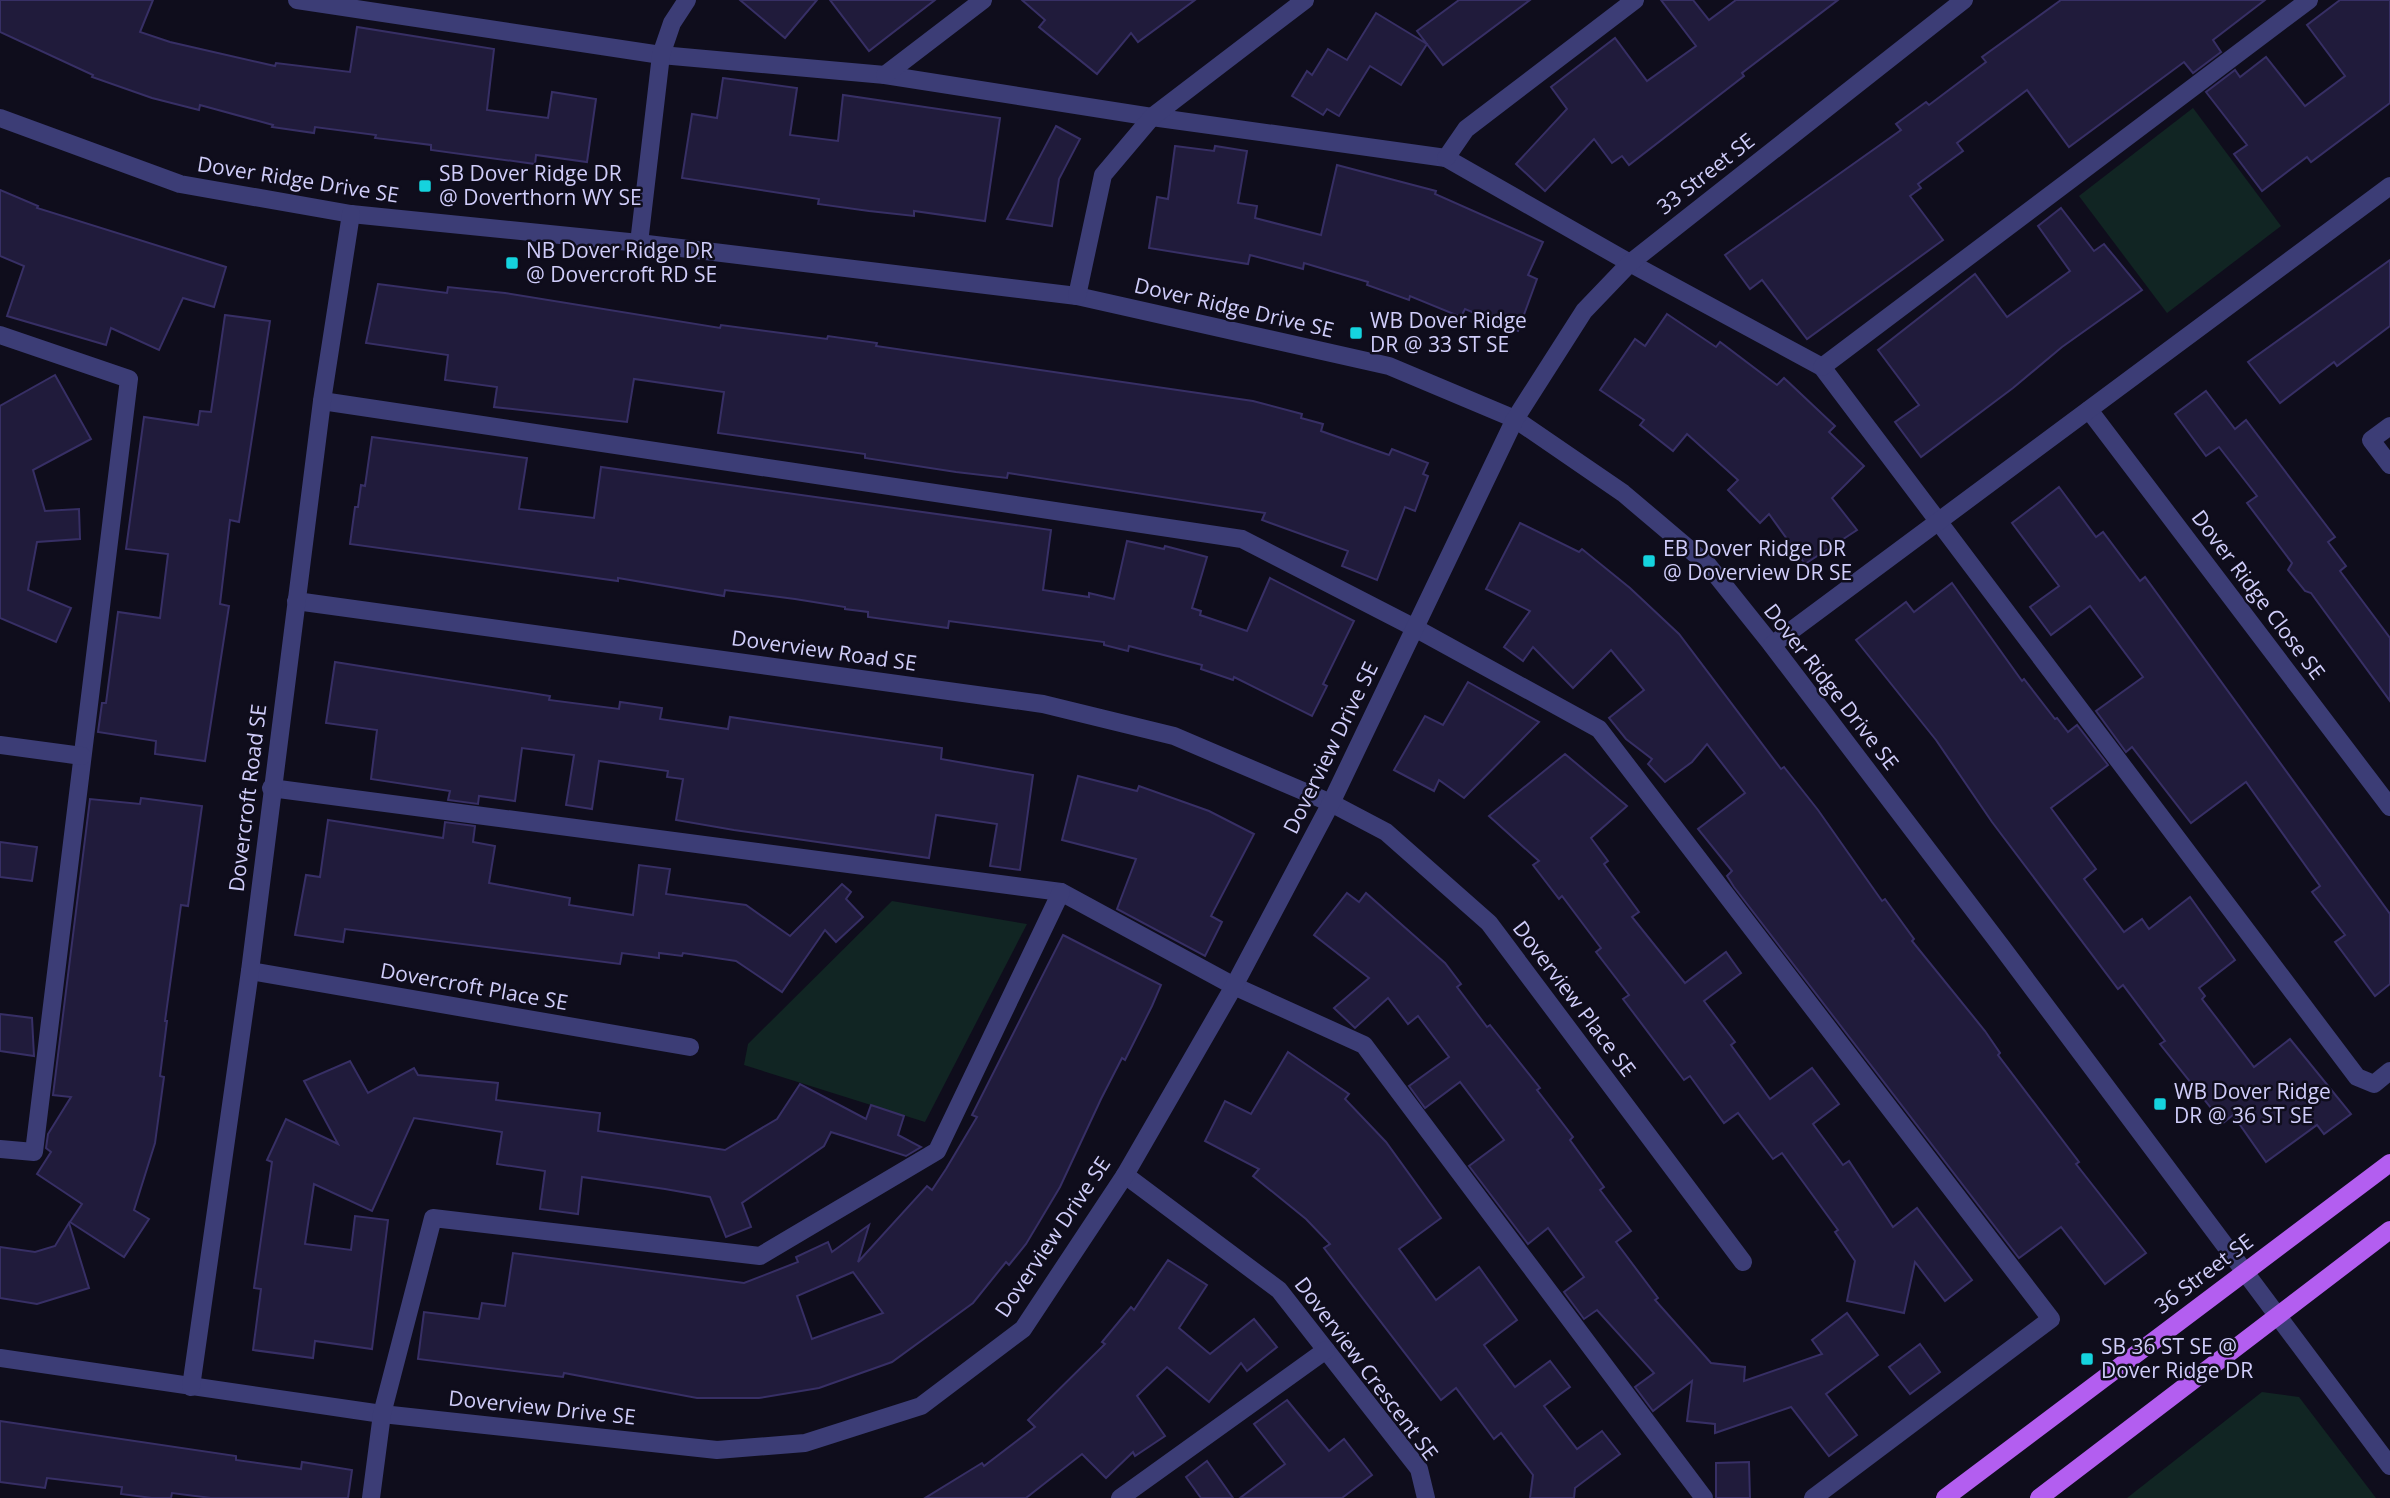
<svg xmlns="http://www.w3.org/2000/svg" width="2390" height="1498" viewBox="0 0 2390 1498" font-family="'Open Sans',sans-serif">
  <style>
    .green { fill: #112523 }
    .building { fill: #201b3b; stroke: #372f65; stroke-width: 2; fill-rule: evenodd }
    .lines { fill: none; stroke-linecap: round; stroke-linejoin: round }
    .minor { stroke: #3c3d76; stroke-width: 18 }
    .major { stroke: #b35ef0; stroke-width: 18 }
    .poi-dot { fill: #15d3de; stroke: #0f0d1c; stroke-width: 2.5 }
    .labels { text-anchor: middle; stroke-width: 5; stroke-linejoin: round; paint-order: stroke }
    .poi-label { font-size: 21px; fill: #d0cdfa; stroke: #0f0d1c; text-anchor: start }
    .street-label { font-size: 21px; fill: #d0cdfa; stroke: #0f0d1c }
  </style>
  <rect width="100%" height="100%" fill="#0f0d1c"/>
  <g class="green">
    <polygon points="2193,108 2281,226 2167,313 2079,196"/>
    <polygon points="892,901 1027,924 925,1122 744,1065 748,1044"/>
    <polygon points="2262,1392 2299,1397 2376,1498 2127,1498"/>
  </g>
  <g class="building">
    <polygon points="0,0 153,0 140,32 170,42 275,66 276,63 350,72 357,27 494,49 487,110 548,118 552,92 596,99 587,162 536,155 535,164 431,150 431,145 375,138 376,135 315,127 314,133 272,127 273,125 200,105 199,110 152,98 92,77 93,75 0,32"/>
    <polygon points="740,0 817,0 785,38"/>
    <polygon points="830,0 935,0 869,51"/>
    <polygon points="1022,0 1195,0 1138,42 1131,33 1097,74 1039,27 1045,20"/>
    <polygon points="1459,0 1530,0 1443,65 1417,31"/>
    <polygon points="1661,0 1693,0 1709,20 1736,0 1838,0 1742,73 1744,76 1629,165 1622,156 1612,163 1594,139 1545,191 1516,164 1567,109 1551,87 1615,38 1647,81 1696,46"/>
    <polygon points="2061,0 2265,0 2213,40 2221,52 2193,73 2184,62 2069,147 2027,90 1957,143 1963,151 1918,184 1921,188 1910,196 1943,240 1807,339 1762,280 1750,289 1725,255 1901,130 1896,124 1926,102 1929,105 1986,62 1982,57"/>
    <polygon points="2340,0 2390,0 2390,103 2311,162 2307,157 2262,191 2234,154 2247,145 2206,92 2235,70 2240,77 2266,57 2305,106 2345,76 2307,25"/>
    <polygon points="1376,13 1427,44 1401,85 1370,66 1339,116 1327,109 1323,115 1292,96 1307,71 1312,75 1328,49 1347,60"/>
    <polygon points="723,78 797,88 790,135 838,141 843,95 1000,118 985,221 914,211 914,216 869,211 818,204 819,199 682,178 692,114 717,118"/>
    <polygon points="1056,126 1080,139 1059,179 1052,226 1007,219"/>
    <polygon points="1175,146 1214,151 1215,146 1247,151 1238,203 1257,206 1255,218 1321,235 1337,165 1436,191 1435,194 1543,242 1528,275 1537,279 1518,331 1465,309 1461,317 1410,296 1409,300 1367,285 1368,282 1304,263 1303,269 1250,255 1248,264 1149,248 1157,197 1168,199"/>
    <polygon points="0,190 38,206 37,208 226,267 214,307 183,298 159,350 111,328 106,345 7,316 24,266 0,256"/>
    <polygon points="2061,208 2094,251 2104,244 2142,290 2062,347 2013,388 1921,457 1895,422 1919,405 1878,350 1975,274 2007,317 2070,271 2038,226"/>
    <polygon points="2390,260 2390,326 2337,366 2334,362 2280,403 2248,362"/>
    <polygon points="378,284 447,293 448,287 505,293 720,328 721,325 827,339 828,336 877,343 876,346 1253,401 1302,414 1301,418 1323,424 1321,431 1389,455 1392,449 1428,463 1423,474 1428,476 1415,511 1405,507 1377,580 1342,566 1348,551 1262,520 1265,513 1008,473 1007,478 956,472 865,458 865,454 718,433 724,392 634,379 627,422 494,407 497,387 445,380 448,355 366,343"/>
    <polygon points="1667,314 1716,347 1720,342 1777,385 1784,378 1835,426 1829,432 1864,466 1832,498 1857,530 1805,564 1769,514 1760,523 1728,490 1738,480 1687,434 1673,451 1640,425 1644,420 1600,390 1635,339 1645,346"/>
    <polygon points="225,315 270,321 239,522 230,520 220,604 229,606 205,761 155,754 156,741 98,732 102,703 106,703 118,612 160,618 168,554 126,549 144,417 198,425 200,411 211,412"/>
    <polygon points="55,375 91,439 33,470 45,511 79,509 80,539 37,542 28,590 71,608 56,642 0,618 0,406"/>
    <polygon points="2206,391 2235,429 2246,420 2335,537 2328,542 2346,566 2340,571 2390,638 2390,701 2311,593 2305,591 2288,570 2292,563 2247,503 2257,496 2219,447 2206,456 2175,414"/>
    <polygon points="372,437 527,458 519,509 594,518 601,467 1051,530 1043,590 1089,597 1089,593 1114,599 1127,541 1164,549 1165,546 1207,557 1192,608 1201,611 1200,615 1247,631 1270,578 1354,621 1323,684 1327,686 1312,716 1234,677 1233,680 1201,669 1202,665 1129,646 1128,651 1104,645 1104,642 949,621 948,628 868,617 868,612 845,609 845,607 795,599 725,590 724,596 618,578 618,581 350,544 355,507 358,507 361,485 365,486"/>
    <polygon points="2059,487 2096,537 2103,532 2140,581 2145,577 2390,914 2390,984 2375,996 2335,942 2345,935 2312,892 2320,886 2246,782 2191,823 2132,747 2126,752 2096,711 2143,677 2090,606 2051,635 2030,607 2059,586 2012,523"/>
    <polygon points="1520,523 1579,552 1582,549 1630,588 1679,634 1781,769 1784,767 1818,810 1882,901 1885,899 1914,939 1912,941 1985,1031 2000,1053 1998,1055 2079,1162 2076,1164 2146,1253 2105,1284 2061,1227 2019,1258 1734,887 1727,876 1732,871 1698,829 1745,793 1707,744 1692,762 1665,782 1648,764 1652,759 1626,739 1609,718 1644,690 1611,650 1573,688 1533,647 1523,661 1504,647 1530,611 1486,589"/>
    <polygon points="1952,583 2022,681 2024,679 2055,719 2057,718 2068,732 2077,725 2108,765 2051,808 2096,869 2084,879 2124,932 2142,919 2149,929 2190,897 2235,960 2199,988 2205,996 2202,999 2254,1067 2290,1039 2351,1114 2324,1134 2317,1125 2266,1162 2233,1115 2223,1123 2160,1044 2165,1041 2123,985 2118,989 1992,822 1936,740 1856,640 1906,602 1914,612"/>
    <polygon points="335,662 550,696 549,700 619,709 620,702 662,708 660,719 728,729 730,717 942,748 941,759 1033,775 1020,870 990,866 997,824 936,815 929,858 734,830 676,820 683,779 667,777 668,771 599,761 592,809 566,805 574,755 522,748 515,801 479,796 478,804 448,800 450,791 371,779 377,730 326,723"/>
    <polygon points="1468,682 1539,722 1464,798 1439,780 1434,791 1394,770 1425,716 1443,725"/>
    <polygon points="1565,754 1627,806 1591,838 1608,861 1604,864 1639,912 1632,917 1685,983 1726,952 1741,973 1704,1001 1735,1042 1731,1045 1770,1099 1812,1068 1839,1104 1813,1124 1843,1165 1849,1161 1893,1227 1917,1208 1972,1280 1945,1301 1915,1262 1904,1313 1847,1301 1855,1261 1835,1232 1838,1230 1782,1153 1773,1159 1738,1113 1724,1123 1690,1076 1684,1080 1623,999 1629,995 1596,952 1601,948 1562,896 1559,899 1533,865 1539,861 1489,816"/>
    <polygon points="1078,776 1137,791 1139,786 1209,811 1254,834 1211,916 1222,922 1205,956 1117,909 1136,859 1062,840"/>
    <polygon points="141,798 202,806 188,906 181,905 165,1021 167,1021 160,1076 164,1077 155,1143 134,1210 149,1219 124,1257 70,1222 82,1204 37,1174 51,1152 46,1148 48,1134 71,1097 53,1095 90,799 140,804"/>
    <polygon points="328,820 443,838 445,822 475,826 473,842 495,846 489,883 570,898 569,905 633,915 639,865 670,869 666,894 746,905 790,936 842,884 851,892 846,899 863,917 836,942 825,930 782,992 736,961 683,953 682,956 659,953 659,958 622,953 620,964 345,929 343,942 295,935 306,875 320,877"/>
    <polygon points="0,842 37,847 32,881 0,877"/>
    <polygon points="1347,893 1359,902 1366,893 1445,963 1461,984 1457,987 1487,1027 1490,1025 1540,1088 1537,1090 1573,1137 1570,1140 1604,1187 1600,1190 1631,1231 1616,1242 1658,1298 1655,1300 1711,1363 1745,1367 1744,1381 1822,1354 1812,1340 1847,1313 1878,1355 1826,1394 1857,1435 1829,1456 1791,1407 1715,1433 1715,1424 1687,1421 1692,1381 1653,1411 1635,1387 1654,1373 1597,1310 1584,1319 1564,1292 1584,1277 1548,1228 1528,1244 1469,1166 1504,1140 1460,1082 1425,1108 1409,1086 1449,1057 1418,1016 1408,1024 1388,998 1355,1028 1334,1008 1369,978 1314,935"/>
    <path d="M1063,935l98,50 -9,21 -27,54 -3,-2 -21,41 -41,88 -34,57 -17,21 -3,-3 -33,41 -81,59 -73,26 -60,10h-62l-133,-25 -1,4 -145,-18 6,-47 55,7 3,-16 23,3 8,-53 231,30 54,-21 -2,-5 32,-15 4,10 37,-27 -11,37 69,-76 5,4 14,-21 31,-52 -5,-2zM853,1272l30,41 -71,26 -15,-43z"/>
    <polygon points="0,1014 32,1018 34,1056 0,1051"/>
    <polygon points="1288,1052 1349,1094 1345,1099 1386,1142 1441,1218 1399,1249 1436,1300 1479,1267 1517,1320 1484,1345 1515,1387 1550,1361 1570,1387 1544,1406 1577,1449 1602,1431 1620,1454 1575,1488 1574,1498 1530,1498 1533,1475 1501,1433 1494,1439 1456,1388 1441,1400 1324,1248 1330,1244 1306,1219 1253,1176 1259,1169 1205,1141 1225,1101 1251,1114"/>
    <polygon points="350,1061 368,1093 414,1068 418,1075 498,1083 496,1100 600,1113 598,1131 725,1150 777,1119 800,1084 866,1119 871,1105 904,1116 898,1135 921,1147 906,1156 831,1132 824,1146 742,1203 751,1227 726,1237 710,1197 665,1189 582,1177 578,1214 540,1209 545,1171 497,1164 502,1132 414,1118 372,1211 314,1184 305,1244 351,1250 355,1216 388,1220 372,1349 315,1341 313,1358 253,1350 261,1289 254,1288 272,1162 267,1160 286,1119 338,1144 304,1081"/>
    <polygon points="69,1223 89,1288 37,1304 0,1298 0,1247 35,1252 55,1246"/>
    <polygon points="1168,1260 1207,1285 1179,1328 1210,1354 1254,1319 1277,1347 1247,1371 1241,1363 1209,1402 1167,1367 1137,1396 1165,1436 1135,1456 1133,1452 1106,1478 1082,1454 1026,1498 925,1498 982,1463 984,1466 1035,1427 1028,1420 1105,1344 1102,1342 1131,1307 1134,1310"/>
    <polygon points="1920,1344 1940,1372 1910,1394 1889,1367"/>
    <polygon points="1287,1400 1329,1451 1344,1439 1372,1475 1342,1498 1240,1498 1285,1464 1254,1424"/>
    <polygon points="0,1421 236,1456 236,1460 301,1469 302,1462 352,1470 348,1498 211,1498 172,1493 171,1498 152,1498 121,1494 122,1487 55,1479 47,1478 45,1488 0,1482"/>
    <polygon points="1207,1461 1233,1498 1201,1498 1186,1477"/>
    <polygon points="1749,1462 1750,1498 1716,1498 1716,1463"/>
  </g>
  <g class="lines">
    <g class="minor">
      <polyline points="297,0 661,55 885,75 1152,117 1446,158 1630,263 1822,367 2357,1077 2374,1084 2390,1071"/>
      <polyline points="885,75 983,0"/>
      <polyline points="0,118 180,184 351,214 639,243 1077,296 1389,366 1515,419 1623,493 1708,565 1772,645 2001,946 2390,1466"/>
      <polyline points="1446,158 1466,129 1635,0"/>
      <polyline points="639,243 661,55 672,23 687,0"/>
      <polyline points="1077,296 1103,175 1152,117 1305,0"/>
      <polyline points="0,335 129,379 34,1152 0,1149"/>
      <polyline points="1822,367 2309,0"/>
      <polyline points="322,401 1242,539 1415,628 1599,729 2051,1319 1813,1498"/>
      <polyline points="2089,410 2390,807"/>
      <polyline points="2390,426 2371,440 2390,465"/>
      <polyline points="296,601 1043,704 1174,736 1331,803 1386,832 1489,923 1743,1262"/>
      <polyline points="1772,645 2390,186"/>
      <polyline points="0,745 82,756"/>
      <polyline points="271,788 1061,892 1234,986 1364,1045 1704,1498"/>
      <polyline points="250,971 690,1047"/>
      <polyline points="1125,1175 1279,1290 1419,1469 1426,1498"/>
      <polyline points="0,1358 382,1414 717,1450 805,1443 921,1406 1023,1329 1125,1175 1234,986 1331,803 1515,419 1584,311 1630,263 1964,0"/>
      <polyline points="191,1387 250,971 322,401 351,214"/>
      <polyline points="371,1498 382,1414 433,1218 760,1256 937,1151 1061,892"/>
      <polyline points="1120,1498 1326,1350"/>
    </g>
    <g class="major">
      <polyline points="1945,1498 2390,1163"/>
      <polyline points="2039,1498 2390,1230"/>
    </g>
  </g>
  <g class="poi-dot">
    <rect x="418" y="179" width="14" height="14" rx="3.5"/>
    <rect x="505" y="256" width="14" height="14" rx="3.5"/>
    <rect x="1349" y="326" width="14" height="14" rx="3.5"/>
    <rect x="1642" y="554" width="14" height="14" rx="3.5"/>
    <rect x="2153" y="1097" width="14" height="14" rx="3.5"/>
    <rect x="2080" y="1352" width="14" height="14" rx="3.5"/>
  </g>
  <g class="labels">
    <g class="poi-label">
      <text x="439" y="181">SB Dover Ridge DR<tspan x="439" dy="24">@ Doverthorn WY SE</tspan></text>
      <text x="526" y="258">NB Dover Ridge DR<tspan x="526" dy="24">@ Dovercroft RD SE</tspan></text>
      <text x="1370" y="328">WB Dover Ridge<tspan x="1370" dy="24">DR @ 33 ST SE</tspan></text>
      <text x="1663" y="556">EB Dover Ridge DR<tspan x="1663" dy="24">@ Doverview DR SE</tspan></text>
      <text x="2174" y="1099">WB Dover Ridge<tspan x="2174" dy="24">DR @ 36 ST SE</tspan></text>
      <text x="2101" y="1354">SB 36 ST SE @<tspan x="2101" dy="24">Dover Ridge DR</tspan></text>
    </g>
    <g class="street-label">
      <text transform="translate(1706 174) rotate(-38)" y="7">33 Street SE</text>
      <text transform="translate(298 180) rotate(9)" y="7">Dover Ridge Drive SE</text>
      <text transform="translate(1234 308) rotate(13)" y="7">Dover Ridge Drive SE</text>
      <text transform="translate(2258 595) rotate(53)" y="7">Dover Ridge Close SE</text>
      <text transform="translate(824 651) rotate(8)" y="7">Doverview Road SE</text>
      <text transform="translate(1831 687) rotate(52)" y="7">Dover Ridge Drive SE</text>
      <text transform="translate(1331 748) rotate(-64)" y="7">Doverview Drive SE</text>
      <text transform="translate(248 798) rotate(-83)" y="7">Dovercroft Road SE</text>
      <text transform="translate(474 987) rotate(10)" y="7">Dovercroft Place SE</text>
      <text transform="translate(1574 999) rotate(53)" y="7">Doverview Place SE</text>
      <text transform="translate(1053 1237) rotate(-56)" y="7">Doverview Drive SE</text>
      <text transform="translate(2204 1274) rotate(-37)" y="7">36 Street SE</text>
      <text transform="translate(1366 1369) rotate(53)" y="7">Doverview Crescent SE</text>
      <text transform="translate(542 1408) rotate(6)" y="7">Doverview Drive SE</text>
    </g>
  </g>
</svg>
